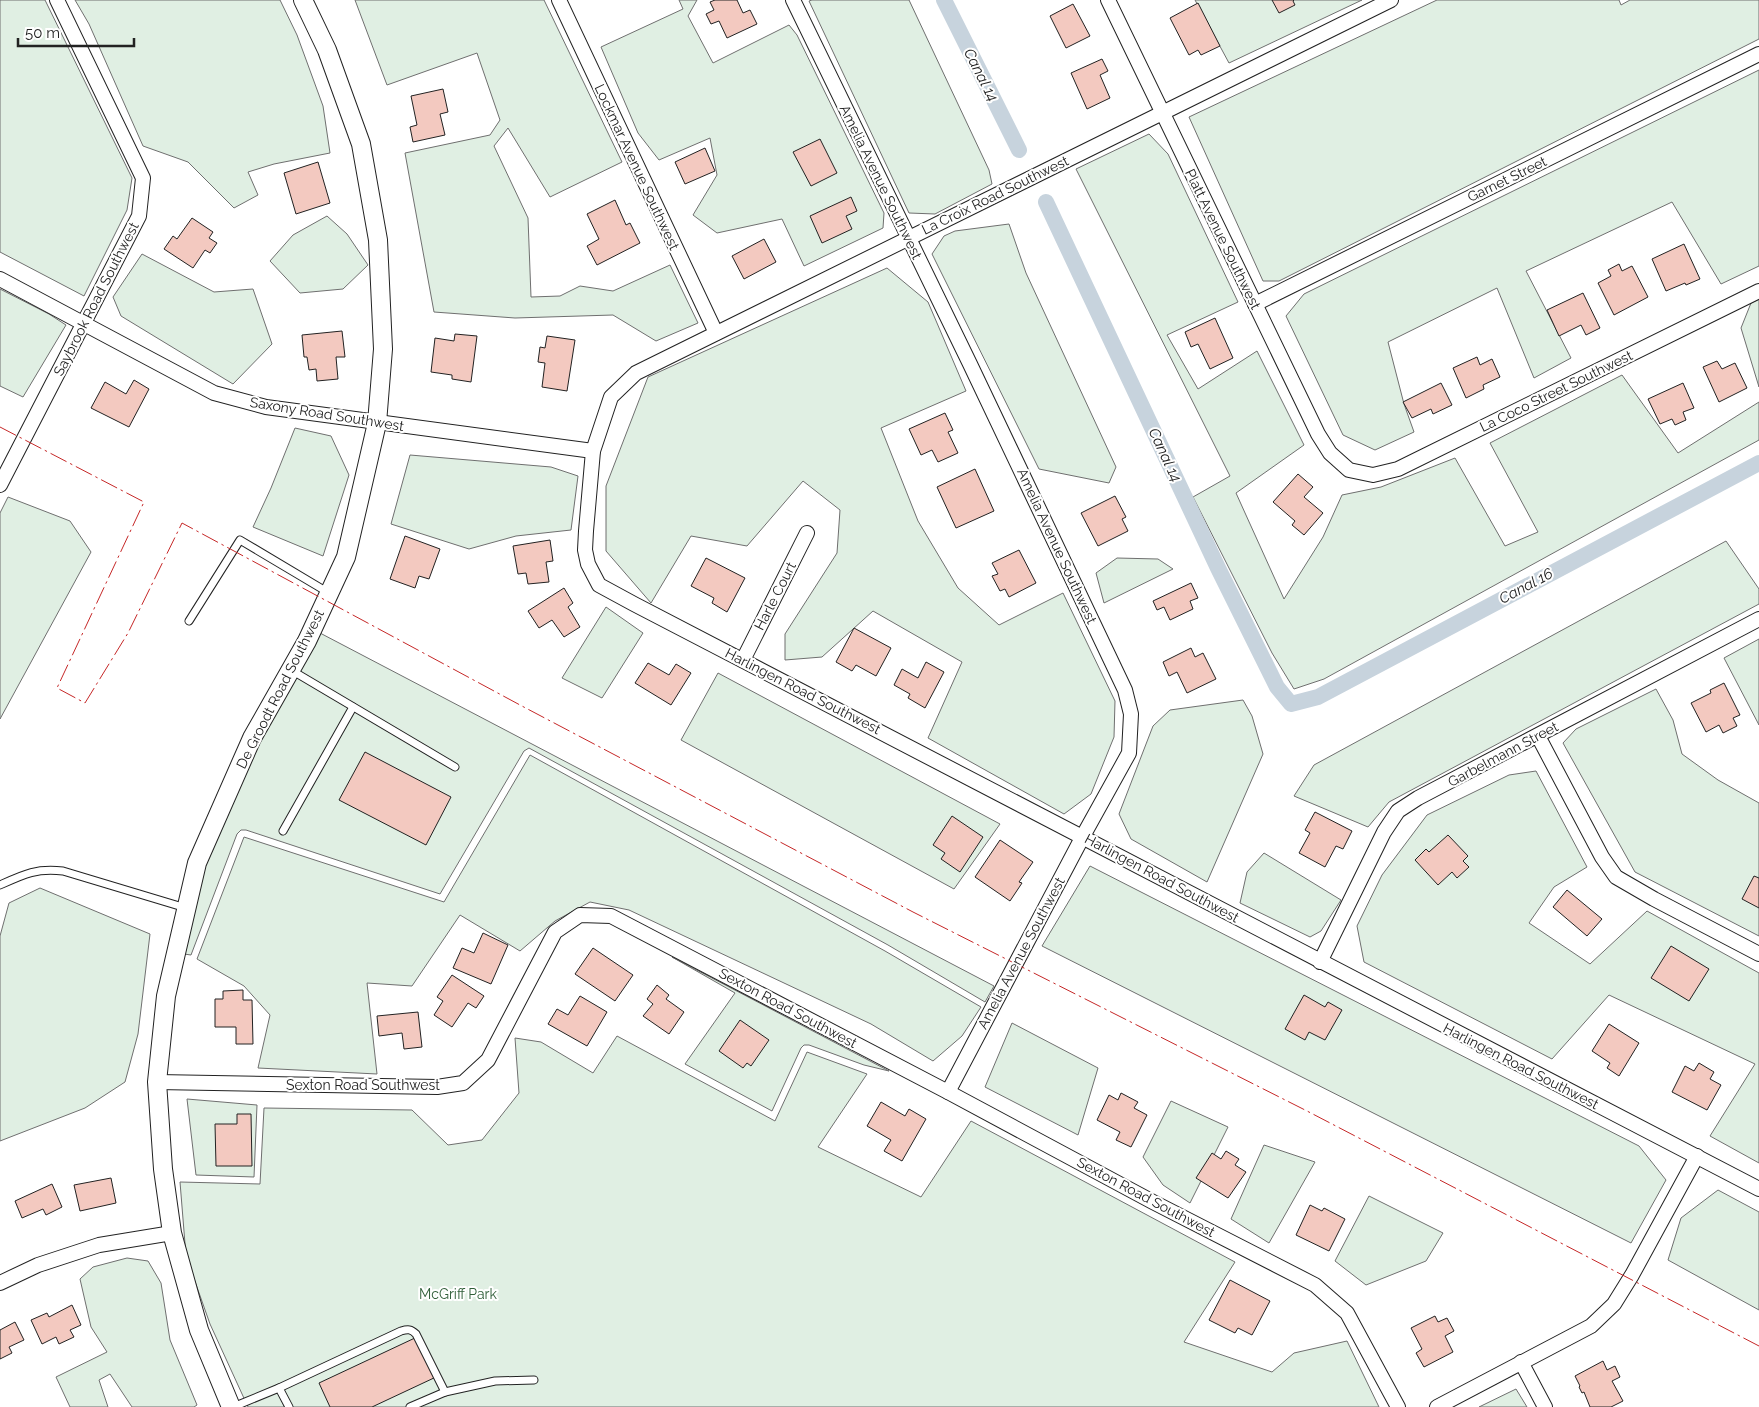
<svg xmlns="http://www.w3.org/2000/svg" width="1759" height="1407" viewBox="0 0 1759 1407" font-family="Raleway,sans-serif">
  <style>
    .green { fill: #e0efe3; stroke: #6f6f6f }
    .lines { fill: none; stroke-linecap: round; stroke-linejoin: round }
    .canal { stroke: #c7d3dd; stroke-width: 16 }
    .building { fill: #f3c9c0; stroke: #222 }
    .service-casing { stroke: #222; stroke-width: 9 }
    .minor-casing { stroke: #222; stroke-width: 16 }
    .tertiary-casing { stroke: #222; stroke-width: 20 }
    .service { stroke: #fff; stroke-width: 7 }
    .minor { stroke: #fff; stroke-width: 14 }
    .tertiary { stroke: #fff; stroke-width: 18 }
    .power { stroke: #c62828; stroke-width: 1; stroke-dasharray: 18 4 2.5 4; stroke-linecap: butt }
    .labels { text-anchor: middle; stroke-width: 4; stroke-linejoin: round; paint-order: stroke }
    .street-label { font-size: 14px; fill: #222; stroke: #fff }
    .park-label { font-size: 14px; fill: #2f5e38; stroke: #fff }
    .water-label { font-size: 15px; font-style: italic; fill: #222; stroke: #fff }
  </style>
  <rect width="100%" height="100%" fill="#fff"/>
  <g class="green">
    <polygon points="0,0 45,0 132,178 127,210 84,296 0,252"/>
    <polygon points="75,0 280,0 297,35 323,106 330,153 274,164 248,172 258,195 234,208 188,162 143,146 89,24"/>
    <polygon points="355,0 544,0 622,162 550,197 508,128 494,146 528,218 531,297 560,296 580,286 613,291 670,265 698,323 656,341 613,315 515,318 434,312 405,153 490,135 500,120 477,53 387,85"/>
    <polygon points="679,0 697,0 688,16 713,63 789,25 797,35 884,213 883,228 804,266 782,219 717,233 693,215 717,175 710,138 659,160 638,133 601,47 683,9"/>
    <polygon points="812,0 909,0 989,170 992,184 935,214 909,213 809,1"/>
    <polygon points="1195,0 1362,0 1229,63"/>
    <polygon points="1437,0 1619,0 1621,5 1630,0 1759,0 1759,39 1279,281 1263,281 1189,117"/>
    <polygon points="1759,70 1759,266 1721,284 1672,202 1526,271 1571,358 1534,378 1497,288 1388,342 1404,404 1414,432 1375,450 1343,435 1286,316 1304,294"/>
    <polygon points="1149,134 1168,154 1238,302 1167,335 1198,389 1257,351 1304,445 1236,493 1284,599 1323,537 1342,495 1381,487 1455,458 1505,546 1538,532 1490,443 1622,375 1678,453 1759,402 1759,440 1324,679 1294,689 1272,653 1193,497 1230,476 1076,169"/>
    <polygon points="327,216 347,234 368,265 343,289 300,293 270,261 293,235"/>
    <polygon points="1009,224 1026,273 1116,467 1109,483 1039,469 932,254 944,236 955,231"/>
    <polygon points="142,254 214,292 253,289 272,344 233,384 121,316 113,297"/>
    <polygon points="887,268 928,302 966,391 881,428 918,521 958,588 999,625 1063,593 1115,701 1114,737 1091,794 1064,814 928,738 962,662 873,611 822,657 785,660 785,634 837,553 840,510 803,481 747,546 691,536 651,603 606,551 606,486 648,377"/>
    <polygon points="0,289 49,314 66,325 23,397 0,386"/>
    <polygon points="1759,299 1759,387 1741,328 1751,303"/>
    <polygon points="295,428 331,436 349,475 323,556 253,527 271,488"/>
    <polygon points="410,455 551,467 578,476 571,530 516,536 469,549 391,524"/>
    <polygon points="8,497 70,521 91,552 0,719 0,513"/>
    <polygon points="1726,541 1759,589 1759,604 1389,802 1368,827 1294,796 1314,765"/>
    <polygon points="1117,558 1158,559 1173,569 1104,603 1096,573"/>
    <polygon points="606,607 643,633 602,698 562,678"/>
    <polygon points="320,633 994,986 985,1002 888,945 529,748 524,751 440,894 246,830 241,830 237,834 191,955 184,954 205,867 259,743"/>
    <polygon points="1759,639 1759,725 1724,658"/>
    <polygon points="718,673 1000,824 954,889 681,740"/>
    <polygon points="1656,689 1673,720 1682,754 1718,780 1759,803 1759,936 1635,872 1563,743 1576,729"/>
    <polygon points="1243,700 1252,716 1263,754 1207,882 1131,839 1119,814 1153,726 1170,710"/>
    <polygon points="530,755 885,951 981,1007 962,1036 933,1061 871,1024 629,910 590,902 555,921 520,951 460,915 412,986 367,983 377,1074 258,1068 270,1015 244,986 197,959 244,837 444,902"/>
    <polygon points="1536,771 1587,867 1554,887 1529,923 1590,964 1647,911 1759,973 1759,1163 1710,1136 1755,1064 1609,995 1552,1059 1364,962 1357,926 1382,875 1427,815 1509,775"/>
    <polygon points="1264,853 1341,900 1321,931 1310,937 1240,903 1247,872"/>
    <polygon points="1090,866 1639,1146 1666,1180 1631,1243 1042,946"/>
    <polygon points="40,888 150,934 138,1034 125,1082 85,1108 0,1141 0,936 9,903"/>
    <polygon points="672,957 889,1071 864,1065 809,1045 804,1045 801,1048 772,1111 685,1064 735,993"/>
    <polygon points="1012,1023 1098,1068 1078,1135 985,1087"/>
    <polygon points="617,1036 775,1121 807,1052 867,1074 818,1147 921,1197 971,1121 1235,1262 1184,1342 1272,1372 1294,1353 1347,1341 1379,1407 248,1407 210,1324 186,1256 180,1182 260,1184 264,1108 412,1110 448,1145 482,1140 519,1093 515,1038 541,1042 593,1073"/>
    <polygon points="187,1099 257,1105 254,1177 196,1175"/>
    <polygon points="1171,1101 1228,1127 1190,1203 1163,1185 1143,1157"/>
    <polygon points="1264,1145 1315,1162 1269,1243 1231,1219"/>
    <polygon points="1718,1190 1759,1212 1759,1310 1668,1260 1681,1218"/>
    <polygon points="1369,1196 1443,1233 1426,1261 1366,1285 1335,1261"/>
    <polygon points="127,1258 148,1261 161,1283 170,1340 197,1405 194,1407 132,1407 110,1374 99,1380 108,1407 70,1407 56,1377 107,1352 91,1327 80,1279 93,1267"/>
    <polygon points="1516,1389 1527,1407 1479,1407"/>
  </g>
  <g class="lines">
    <g class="canal">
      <polyline points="944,0 1019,150"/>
      <polyline points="1046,202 1218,568 1277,687 1291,704 1318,697 1759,463"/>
    </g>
  </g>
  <g class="building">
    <polygon points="715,0 737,0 743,13 750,10 757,24 727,38 719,21 711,24 706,14 714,10 710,2"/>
    <polygon points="1272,0 1294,0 1293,1 1295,5 1279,13"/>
    <polygon points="1198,3 1220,46 1201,55 1198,50 1189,55 1170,18"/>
    <polygon points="1073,4 1090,36 1066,48 1050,16"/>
    <polygon points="1102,59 1108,71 1100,75 1110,98 1087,109 1071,73"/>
    <polygon points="443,89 448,112 440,114 445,135 413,142 410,127 417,125 411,96"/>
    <polygon points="820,139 837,173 811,186 793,152"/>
    <polygon points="705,148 715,171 685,184 675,162"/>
    <polygon points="318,162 330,203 296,214 284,173"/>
    <polygon points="851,197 857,211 846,216 852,229 822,243 810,216"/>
    <polygon points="615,200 626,225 630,223 640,243 597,265 587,246 599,239 587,214"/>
    <polygon points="192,218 213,232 209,238 217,243 210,253 205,250 193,268 164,249 173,236 177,239"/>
    <polygon points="764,239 776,262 744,279 732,256"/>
    <polygon points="1684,244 1700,279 1686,285 1685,283 1666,291 1652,259"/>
    <polygon points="1619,264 1622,271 1632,266 1648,297 1614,315 1598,283 1611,276 1608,270"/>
    <polygon points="1583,293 1600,328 1586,335 1581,325 1559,336 1547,310"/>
    <polygon points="1215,318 1233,358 1210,369 1198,344 1191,347 1185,332"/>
    <polygon points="342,331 345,357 336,357 338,379 317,381 316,369 309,370 307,357 304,357 302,335"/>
    <polygon points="455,334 477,336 471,382 452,379 452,375 431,372 435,338 454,341"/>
    <polygon points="547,336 575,340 567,391 542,387 545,363 538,362 540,347 545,348"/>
    <polygon points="1477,357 1480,365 1492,359 1500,377 1483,385 1484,389 1466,398 1453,368"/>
    <polygon points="1717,361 1722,369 1735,363 1747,388 1719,402 1703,367"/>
    <polygon points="134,380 149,389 129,427 91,408 105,382 126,394"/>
    <polygon points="1441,383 1452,405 1433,414 1431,409 1412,418 1403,402"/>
    <polygon points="1683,383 1694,408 1683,412 1686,420 1675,425 1672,419 1660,424 1648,399"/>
    <polygon points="945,413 953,430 948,432 958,453 938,462 932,450 921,455 909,429"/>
    <polygon points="975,469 994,511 956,528 937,487"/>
    <polygon points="1298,474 1313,487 1304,497 1323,513 1304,535 1292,525 1295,521 1273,502"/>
    <polygon points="1115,496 1126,517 1122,519 1128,531 1098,546 1081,513"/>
    <polygon points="405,536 440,549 429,579 419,576 415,588 390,579"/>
    <polygon points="550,540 553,561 546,562 549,582 528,584 526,573 518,574 513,546"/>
    <polygon points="1019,550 1036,583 1009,597 1005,589 1000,591 992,576 998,574 992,563"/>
    <polygon points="706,558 745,578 727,612 712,603 714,598 691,586"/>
    <polygon points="1191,583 1198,598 1190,601 1193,609 1170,620 1164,607 1157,610 1153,601"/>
    <polygon points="564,588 573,603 568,607 580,627 564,637 552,620 539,628 528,611"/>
    <polygon points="854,628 891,648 876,676 856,665 852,671 836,662"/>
    <polygon points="1191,648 1195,657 1203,653 1216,679 1187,693 1177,672 1169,676 1163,662"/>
    <polygon points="926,662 944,672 925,708 908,698 910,694 894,685 902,669 918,678"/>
    <polygon points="648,663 669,675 676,664 691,673 671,705 635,683"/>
    <polygon points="1724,683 1740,715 1733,718 1737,726 1723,733 1719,725 1706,732 1691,703 1711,693 1710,690"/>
    <polygon points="365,752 451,797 426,845 339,800"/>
    <polygon points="1315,812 1352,831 1343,849 1336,846 1325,867 1299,853 1310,833 1305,830"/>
    <polygon points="952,816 983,837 960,872 941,859 945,853 933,845"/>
    <polygon points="1448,835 1468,856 1463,861 1469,867 1457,878 1452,872 1438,885 1415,860 1426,849 1429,852"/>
    <polygon points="1000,840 1033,862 1019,882 1022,883 1010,901 975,877"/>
    <polygon points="1754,876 1759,878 1759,908 1742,899"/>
    <polygon points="1567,890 1602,919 1587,936 1553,907"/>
    <polygon points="483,933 508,945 491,984 453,968 462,948 474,953"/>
    <polygon points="1671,946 1709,969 1689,1001 1651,978"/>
    <polygon points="593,948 633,975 615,1001 575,974"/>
    <polygon points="452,975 484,996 476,1008 468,1003 452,1027 434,1015 443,1001 437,997"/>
    <polygon points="657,985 669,995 666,999 684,1012 669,1034 643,1016 653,1004 647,999"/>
    <polygon points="243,990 243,1000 252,1000 253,1044 236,1044 236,1027 215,1027 215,999 223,999 223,991"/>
    <polygon points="1304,995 1325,1007 1328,1002 1342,1010 1325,1040 1309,1032 1305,1040 1285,1029"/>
    <polygon points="580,996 607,1012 587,1046 548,1024 557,1009 568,1015"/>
    <polygon points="418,1012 422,1047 404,1049 402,1033 379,1036 377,1016"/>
    <polygon points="740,1020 769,1040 751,1066 747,1063 743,1068 719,1051"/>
    <polygon points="1609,1024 1639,1043 1619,1076 1607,1068 1610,1063 1592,1051"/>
    <polygon points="1699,1063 1714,1072 1710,1079 1721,1085 1707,1110 1672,1092 1685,1066 1694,1071"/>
    <polygon points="1121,1093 1138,1102 1134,1108 1147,1115 1131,1147 1116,1140 1120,1132 1097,1120 1109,1095 1118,1100"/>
    <polygon points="881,1102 905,1116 909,1109 926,1119 902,1161 884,1151 891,1140 867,1126"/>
    <polygon points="237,1114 251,1114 252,1166 216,1166 215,1124 237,1124"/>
    <polygon points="1226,1151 1239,1159 1235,1165 1246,1172 1228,1198 1196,1178 1212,1153 1221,1159"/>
    <polygon points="111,1178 116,1203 80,1211 74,1185"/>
    <polygon points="52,1184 62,1207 46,1215 43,1209 22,1218 15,1201"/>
    <polygon points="1310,1205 1322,1211 1324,1208 1345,1219 1329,1251 1296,1235"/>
    <polygon points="1230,1280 1270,1301 1252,1335 1238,1328 1235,1333 1209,1320"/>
    <polygon points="72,1305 81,1325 70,1330 74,1337 59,1344 56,1337 42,1344 31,1320 47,1313 49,1317"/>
    <polygon points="1435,1316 1438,1322 1447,1318 1454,1331 1445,1336 1453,1352 1424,1367 1416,1353 1422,1349 1411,1328"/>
    <polygon points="15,1322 24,1340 9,1347 12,1353 0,1359 0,1330"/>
    <polygon points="417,1337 436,1377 372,1407 330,1407 319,1383"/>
    <polygon points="1603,1361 1607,1370 1615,1366 1620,1377 1612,1381 1623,1401 1611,1407 1590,1407 1584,1392 1582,1393 1579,1387 1580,1386 1575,1376"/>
  </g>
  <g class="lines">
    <g class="service-casing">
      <g id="service">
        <polyline points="189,621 240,540 329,593"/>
        <polyline points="291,670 455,767"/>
        <polyline points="283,831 353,707"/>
        <path d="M0,885c24,-11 36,-17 63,-14l123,37"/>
        <path d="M279,1388l122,-57c7,-2 10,-2 15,3l29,58 -35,15"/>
        <polyline points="445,1392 495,1381 534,1380"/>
        <polyline points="233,1407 279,1388 289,1407"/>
      </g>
    </g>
    <g class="minor-casing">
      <g id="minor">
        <polyline points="559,0 716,333"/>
        <polyline points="793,0 970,364 1125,690 1131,714 1129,753 1083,836 948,1092"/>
        <polyline points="1108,0 1318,434 1330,453 1349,470 1373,475 1398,469 1759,291"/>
        <polyline points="1391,0 636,373 611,397 593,451 586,531 585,550 588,564 599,585 634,604 1759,1189"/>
        <polyline points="0,279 214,393 266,407 593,451"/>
        <polyline points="1255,304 1759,54"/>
        <polyline points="0,485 139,216 143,178 57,0"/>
        <polyline points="743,660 807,533"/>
        <polyline points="1538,736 1602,857 1616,877 1654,899 1759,954"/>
        <polyline points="1320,962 1384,832 1398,811 1418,798 1759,619"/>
        <polyline points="157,1082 437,1087 463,1083 488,1060 555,932 580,915 611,916 948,1092 1153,1202 1315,1285 1347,1313 1398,1407"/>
        <polyline points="0,1283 38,1265 99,1245 172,1233"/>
        <polyline points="1521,1362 1545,1407"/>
        <polyline points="1437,1407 1591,1326 1614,1304 1632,1275 1697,1156"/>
      </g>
    </g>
    <g class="tertiary-casing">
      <polyline id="tertiary" points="231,1407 199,1330 172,1233 163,1169 157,1082 166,996 197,863 252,738 307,641 346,557 377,423 383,349 378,240 361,144 327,50 303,0"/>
    </g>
    <use href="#service" class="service"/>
    <use href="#minor" class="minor"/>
    <use href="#tertiary" class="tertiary"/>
    <polyline class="power" points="0,427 144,502 57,688 85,703 128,633 182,523 520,705 913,912 1307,1111 1759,1346"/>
  </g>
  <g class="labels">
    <g class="street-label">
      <text transform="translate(637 167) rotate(65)" y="5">Lockmar Avenue Southwest</text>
      <text transform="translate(1507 179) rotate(-26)" y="5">Garnet Street</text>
      <text transform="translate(881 182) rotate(64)" y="5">Amelia Avenue Southwest</text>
      <text transform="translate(995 195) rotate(-26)" y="5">La Croix Road Southwest</text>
      <text transform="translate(1223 239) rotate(64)" y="5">Platt Avenue Southwest</text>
      <text transform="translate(96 299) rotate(-63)" y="5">Saybrook Road Southwest</text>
      <text transform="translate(1556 391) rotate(-26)" y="5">La Coco Street Southwest</text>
      <text transform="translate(327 414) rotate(9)" y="5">Saxony Road Southwest</text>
      <text transform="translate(1057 546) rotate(65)" y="5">Amelia Avenue Southwest</text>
      <text transform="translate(775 596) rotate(-63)" y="5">Harle Court</text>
      <text transform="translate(280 689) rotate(-63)" y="5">De Groodt Road Southwest</text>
      <text transform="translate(803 691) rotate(27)" y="5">Harlingen Road Southwest</text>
      <text transform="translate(1503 754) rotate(-28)" y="5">Garbelmann Street</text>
      <text transform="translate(1162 878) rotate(28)" y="5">Harlingen Road Southwest</text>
      <text transform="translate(1021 953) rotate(-62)" y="5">Amelia Avenue Southwest</text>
      <text transform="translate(788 1008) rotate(28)" y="5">Sexton Road Southwest</text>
      <text transform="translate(1521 1066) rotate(27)" y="5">Harlingen Road Southwest</text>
      <text x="363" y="1090">Sexton Road Southwest</text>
      <text transform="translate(1146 1197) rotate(28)" y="5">Sexton Road Southwest</text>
    </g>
    <g class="park-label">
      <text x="458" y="1299">McGriff Park</text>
    </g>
    <g class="water-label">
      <text transform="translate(981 75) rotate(63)" y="5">Canal 14</text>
      <text transform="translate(1165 455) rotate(65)" y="5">Canal 14</text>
      <text transform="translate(1526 586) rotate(-28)" y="5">Canal 16</text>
    </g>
  </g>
  <path d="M18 38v8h116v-8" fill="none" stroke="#222222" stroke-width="2.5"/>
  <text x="25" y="38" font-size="15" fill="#222222" stroke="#ffffff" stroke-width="4" paint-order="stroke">50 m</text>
</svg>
